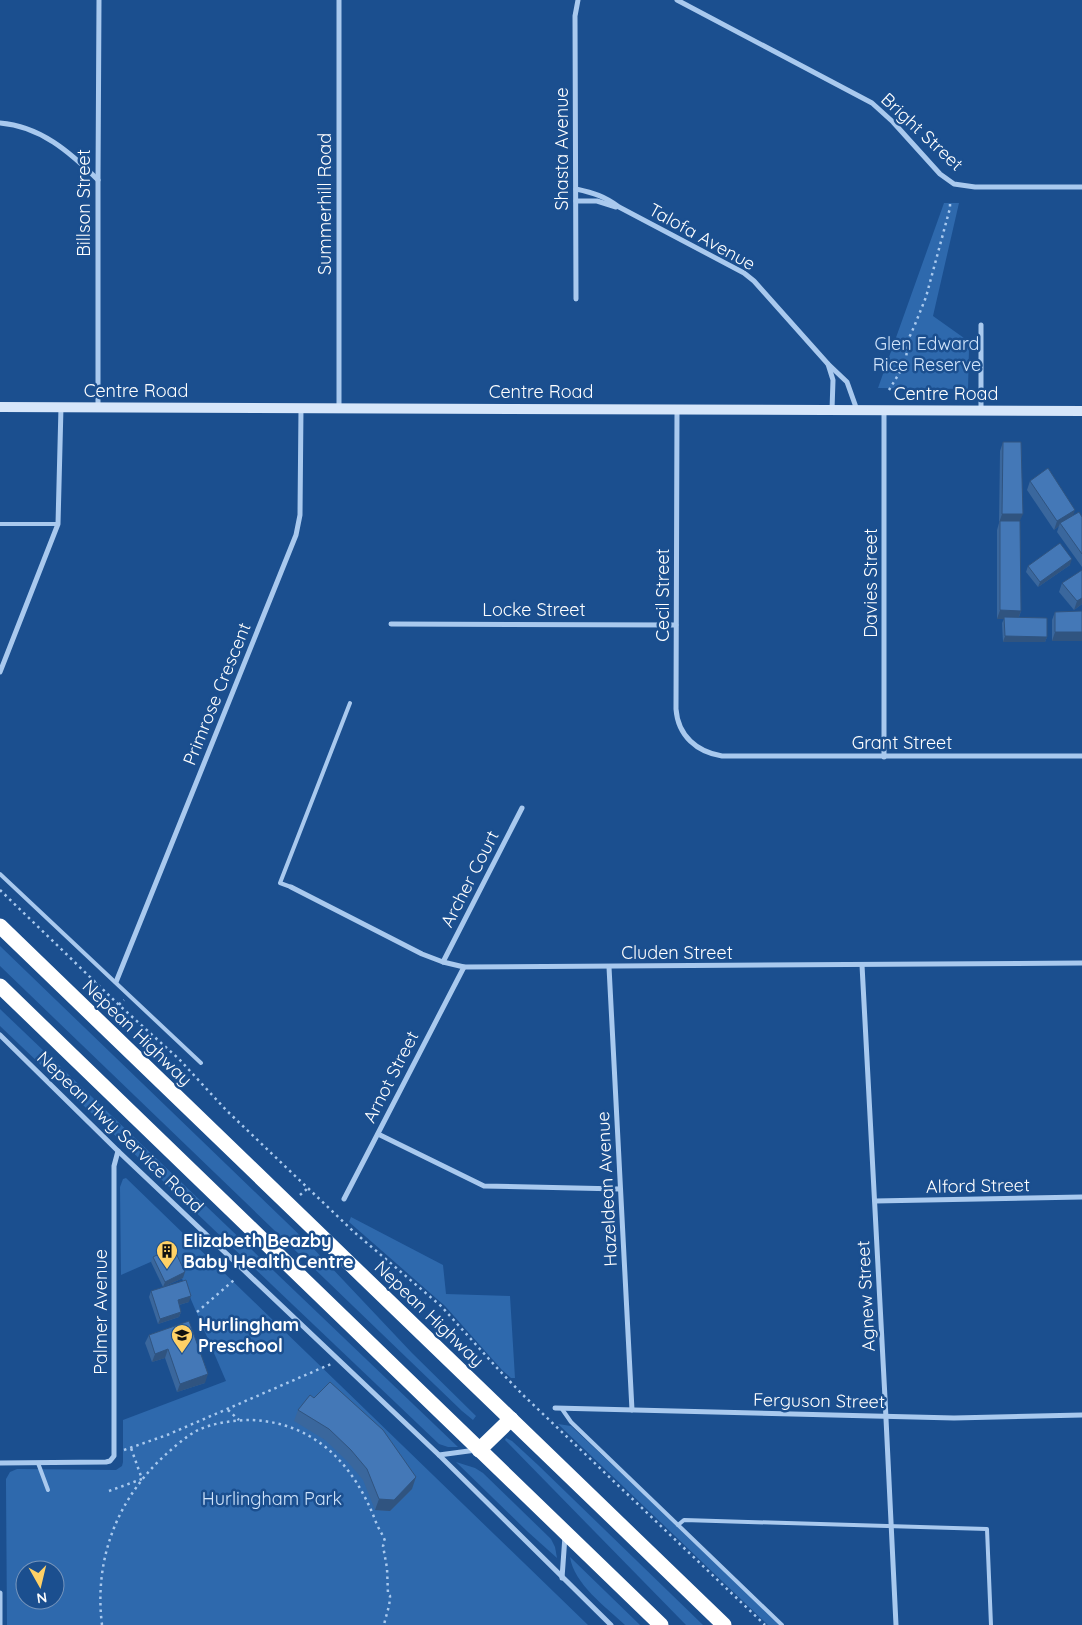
<svg xmlns="http://www.w3.org/2000/svg" width="1082" height="1625" viewBox="0 0 1082 1625" font-family="Quicksand,sans-serif">
  <style>
    .green { fill: #2e69ad; fill-rule: evenodd }
    .lines { fill: none; stroke-linecap: round; stroke-linejoin: round }
    .path { stroke: #a9c9ee; stroke-width: 2.5; stroke-dasharray: 2.5 4; stroke-linecap: butt }
    .lane { stroke: #a9c9ee; stroke-width: 4 }
    .street { stroke: #a9c9ee; stroke-width: 5 }
    .secondary { stroke: #d6e6fa; stroke-width: 10 }
    .highway { stroke: #fff; stroke-width: 15 }
    .wall { fill: #3a679d }
    .shaded-wall { fill: #305480 }
    .building { fill: #4478b7; stroke: #305480 }
    .labels { text-anchor: middle; stroke-width: 5; stroke-linejoin: round; paint-order: stroke }
    .street-label { font-size: 18px; fill: #fff; stroke: #1b4f8f }
    .park-label { font-size: 18px; fill: #cfe3fa; stroke: #1b4f8f }
    .poi-label { font-size: 18px; font-weight: bold; fill: #fff; stroke: #1b4f8f; text-anchor: start }
  </style>
  <rect width="100%" height="100%" fill="#1b4f8f"/>
  <g class="green">
    <polygon points="944,203 959,203 933,316 964,338 969,349 968,389 878,388"/>
    <polygon points="0,946 311,1246 412,1353 476,1416 473,1420 462,1411 0,966"/>
    <polygon points="0,1009 458,1447 448,1447 439,1444 0,1026"/>
    <path d="M126,1178l462,447h-581l-1,-140v-6l4,-7 7,-3 99,1 6,-4 1,-4v-42l103,-39 -55,-128 -50,22 -1,-88 3,-8zM25,1570h30v30h-30z"/>
    <polygon points="351,1217 443,1265 446,1294 510,1296 515,1378 511,1378 502,1370 445,1306 349,1222"/>
    <polygon points="558,1424 571,1426 783,1625 768,1625"/>
    <polygon points="506,1438 512,1441 538,1465 703,1625 686,1625 505,1440"/>
    <polygon points="456,1462 475,1468 483,1473 551,1539 555,1547 557,1558 528,1532"/>
    <path d="M570,1557l70,68h-15c-19,-18 -51,-41 -55,-68z"/>
  </g>
  <g class="lines">
    <g class="path">
      <polyline points="889,390 903,367 906,359 908,340 914,327 926,297 950,208 950,202"/>
      <polyline points="0,890 119,1005 179,1059 226,1110 354,1232 441,1306 498,1369 523,1395 765,1625"/>
      <polyline points="91,987 96,982"/>
      <polyline points="114,1009 124,1000"/>
      <polyline points="300,1195 308,1188"/>
      <polyline points="197,1312 234,1280"/>
      <polyline points="228,1410 239,1420"/>
      <polyline points="124,1450 167,1435 331,1364"/>
      <polyline points="109,1491 142,1479 131,1448"/>
      <path d="M102,1625c-8,-64 14,-124 61,-168 10,-9 21,-19 33,-26 16,-8 38,-11 56,-11 65,3 104,47 125,105 3,6 6,10 8,16l-2,5 4,22 1,26 2,2c0,10 -4,19 -6,29"/>
    </g>
    <g class="lane">
      <polyline points="0,524 58,524"/>
      <polyline points="0,874 201,1063"/>
      <polyline points="291,887 280,883 350,703"/>
      <polyline points="562,1409 571,1422 782,1625"/>
      <polyline points="38,1463 48,1490"/>
      <polyline points="678,1525 684,1520 987,1529 991,1625"/>
    </g>
    <g class="street">
      <polyline points="339,0 339,408"/>
      <polyline points="677,0 872,103 893,122 940,174 954,184 975,187 1082,187"/>
      <path d="M0,123c40,3 70,29 98,57"/>
      <path d="M576,189c18,4 28,7 43,18l125,66 10,8 74,83 19,18 10,28"/>
      <polyline points="576,201 597,201 616,207"/>
      <polyline points="576,299 575,16 578,0"/>
      <polyline points="828,364 833,380 832,410"/>
      <polyline points="98,407 98,180 99,0"/>
      <path d="M677,409l-1,300c2,27 21,43 46,47h360"/>
      <polyline points="981,410 981,325"/>
      <polyline points="391,624 676,625"/>
      <polyline points="0,672 58,524 61,407"/>
      <polyline points="884,757 884,411"/>
      <polyline points="291,887 422,954 443,962 464,967 1082,963"/>
      <polyline points="443,962 522,808"/>
      <polyline points="862,965 885,1398 896,1625"/>
      <polyline points="609,967 632,1410"/>
      <polyline points="116,982 296,535 300,515 301,408"/>
      <polyline points="0,1035 118,1151 439,1455 611,1625"/>
      <polyline points="378,1134 484,1186 620,1189"/>
      <polyline points="344,1199 464,967"/>
      <polyline points="875,1201 1082,1197"/>
      <polyline points="555,1408 954,1418 1082,1415"/>
      <polyline points="439,1455 476,1450"/>
      <polyline points="0,1463 106,1462 110,1461 114,1456 114,1166 118,1151"/>
      <polyline points="562,1578 565,1536"/>
      <polyline points="0,1593 0,1625"/>
    </g>
    <polyline class="secondary" points="0,407 1082,411"/>
    <g class="highway">
      <polyline points="0,926 724,1625"/>
      <polyline points="0,986 661,1625"/>
      <polyline points="479,1450 511,1419"/>
    </g>
  </g>
  <g class="wall">
    <polygon points="1003,442 1021,611 1019,617 1047,637 1045,642 1003,642 1002,623 1004,619 997,619 997,530 999,523 1000,451"/>
    <polygon points="1030,481 1073,515 1082,517 1082,567 1057,532 1059,526 1054,530 1027,490"/>
    <polygon points="1070,565 1038,587 1026,572 1028,566"/>
    <polygon points="1062,583 1082,604 1074,610 1059,592"/>
    <polygon points="1082,611 1082,641 1052,641 1052,620 1055,612"/>
    <polygon points="153,1257 183,1278 163,1287 151,1262"/>
    <polygon points="151,1291 189,1302 179,1305 181,1312 179,1317 158,1324 149,1297"/>
    <polygon points="189,1321 205,1383 177,1392 165,1358 152,1362 145,1343 149,1335"/>
    <polygon points="310,1395 412,1489 390,1511 375,1510 363,1480 347,1461 325,1440 294,1421 298,1410"/>
  </g>
  <g class="shaded-wall">
    <polygon points="1075,510 1072,519 1060,523 1059,526 1054,530 1057,521"/>
    <polygon points="1002,514 1023,514 1019,523 1000,521 999,523"/>
    <polygon points="1072,559 1070,565 1038,587 1040,582"/>
    <polygon points="1082,598 1082,604 1074,610 1077,601"/>
    <polygon points="1000,610 1021,611 1018,619 1004,617 1004,619 997,619"/>
    <polygon points="1055,632 1082,632 1082,641 1052,641"/>
    <polygon points="1005,636 1047,637 1045,642 1003,642"/>
    <polygon points="185,1272 183,1278 163,1287 165,1282"/>
    <polygon points="191,1296 189,1302 175,1306 178,1300"/>
    <polygon points="181,1312 179,1317 158,1324 160,1319"/>
    <polygon points="168,1349 165,1358 152,1362 155,1354"/>
    <polygon points="208,1374 205,1383 177,1392 180,1384"/>
    <polygon points="416,1477 412,1489 390,1511 375,1510 379,1499"/>
  </g>
  <g class="building">
    <polygon points="1003,442 1021,442 1023,514 1002,514"/>
    <polygon points="1048,468 1075,510 1057,521 1030,481"/>
    <polygon points="1079,512 1082,517 1082,554 1060,523"/>
    <polygon points="1000,521 1020,521 1021,611 1000,610"/>
    <polygon points="1060,543 1072,559 1040,582 1028,566"/>
    <polygon points="1082,570 1082,598 1077,601 1062,583"/>
    <polygon points="1082,611 1082,632 1055,632 1055,612"/>
    <polygon points="1004,617 1047,618 1047,637 1005,636"/>
    <polygon points="173,1247 185,1272 165,1282 153,1257"/>
    <polygon points="186,1280 191,1296 178,1300 181,1312 160,1319 151,1291"/>
    <polygon points="189,1321 208,1374 180,1384 168,1349 155,1354 149,1335"/>
    <polygon points="330,1382 383,1430 416,1477 394,1500 379,1499 367,1469 351,1450 329,1429 298,1410 310,1395 314,1398"/>
  </g>
  <defs>
    <g id="building-pin" transform="scale(1.125)"><path d="M0 17L-7.5 6A9.5 9.5 0 1 1 7.5 6Z" fill="#ffd166" stroke="#1b4f8f"/><path d="M-4-6H4V6H1V3H-1V6H-4ZM-2.5-4.3h1.7v1.8h-1.7ZM.8-4.3h1.7v1.8H.8ZM-2.5-1h1.7V.8h-1.7ZM.8-1h1.7V.8H.8Z" fill="#111"/></g>
    <g id="school-pin" transform="scale(1.125)"><path d="M0 17L-7.5 6A9.5 9.5 0 1 1 7.5 6Z" fill="#ffd166" stroke="#1b4f8f"/><path d="M0-5L7-2L0 1L-7-2ZM-4 1L0 2.5L4 1V4Q0 6-4 4Z" fill="#111"/></g>
  </defs>
  <g fill-rule="evenodd">
    <use href="#building-pin" x="167" y="1251"/>
    <use href="#school-pin" x="182" y="1335"/>
  </g>
  <g class="labels">
    <g class="street-label">
      <text transform="translate(922 132) rotate(43)" y="6">Bright Street</text>
      <text transform="translate(562 149) rotate(-90)" y="6">Shasta Avenue</text>
      <text transform="translate(84 203) rotate(-90)" y="6">Billson Street</text>
      <text transform="translate(325 204) rotate(-90)" y="6">Summerhill Road</text>
      <text transform="translate(702 237) rotate(29)" y="6">Talofa Avenue</text>
      <text x="136" y="397">Centre Road</text>
      <text x="541" y="398">Centre Road</text>
      <text x="946" y="400">Centre Road</text>
      <text transform="translate(871 583) rotate(-90)" y="6">Davies Street</text>
      <text transform="translate(663 595) rotate(-90)" y="6">Cecil Street</text>
      <text x="534" y="616">Locke Street</text>
      <text transform="translate(217 694) rotate(-68)" y="6">Primrose Crescent</text>
      <text x="902" y="749">Grant Street</text>
      <text transform="translate(470 879) rotate(-63)" y="6">Archer Court</text>
      <text x="677" y="959">Cluden Street</text>
      <text transform="translate(137 1033) rotate(44)" y="6">Nepean Highway</text>
      <text transform="translate(391 1077) rotate(-63)" y="6">Arnot Street</text>
      <text transform="translate(120 1132) rotate(44)" y="6">Nepean Hwy Service Road</text>
      <text transform="translate(978 1186) rotate(-1)" y="6">Alford Street</text>
      <text transform="translate(607 1189) rotate(-93)" y="6">Hazeldean Avenue</text>
      <text transform="translate(866 1296) rotate(-93)" y="6">Agnew Street</text>
      <text transform="translate(101 1312) rotate(-90)" y="6">Palmer Avenue</text>
      <text transform="translate(429 1314) rotate(44)" y="6">Nepean Highway</text>
      <text transform="translate(819 1401) rotate(1)" y="6">Ferguson Street</text>
    </g>
    <g class="park-label">
      <text x="927" y="350">Glen Edward<tspan x="927" dy="21">Rice Reserve</tspan></text>
      <text x="272" y="1505">Hurlingham Park</text>
    </g>
    <g class="poi-label">
      <text x="183" y="1247">Elizabeth Beazby<tspan x="183" dy="21">Baby Health Centre</tspan></text>
      <text x="198" y="1331">Hurlingham<tspan x="198" dy="21">Preschool</tspan></text>
    </g>
  </g>
  <g transform="translate(40 1585) rotate(172)"><circle r="24" fill="#1b4f8f" stroke="#7695bc"/>
  <path d="M0-4L9 19L0 12L-9 19Z" fill="#ffd166"/>
  <text y="-8" font-size="14" font-weight="bold" text-anchor="middle" fill="#ffffff">N</text>
  </g>
</svg>
